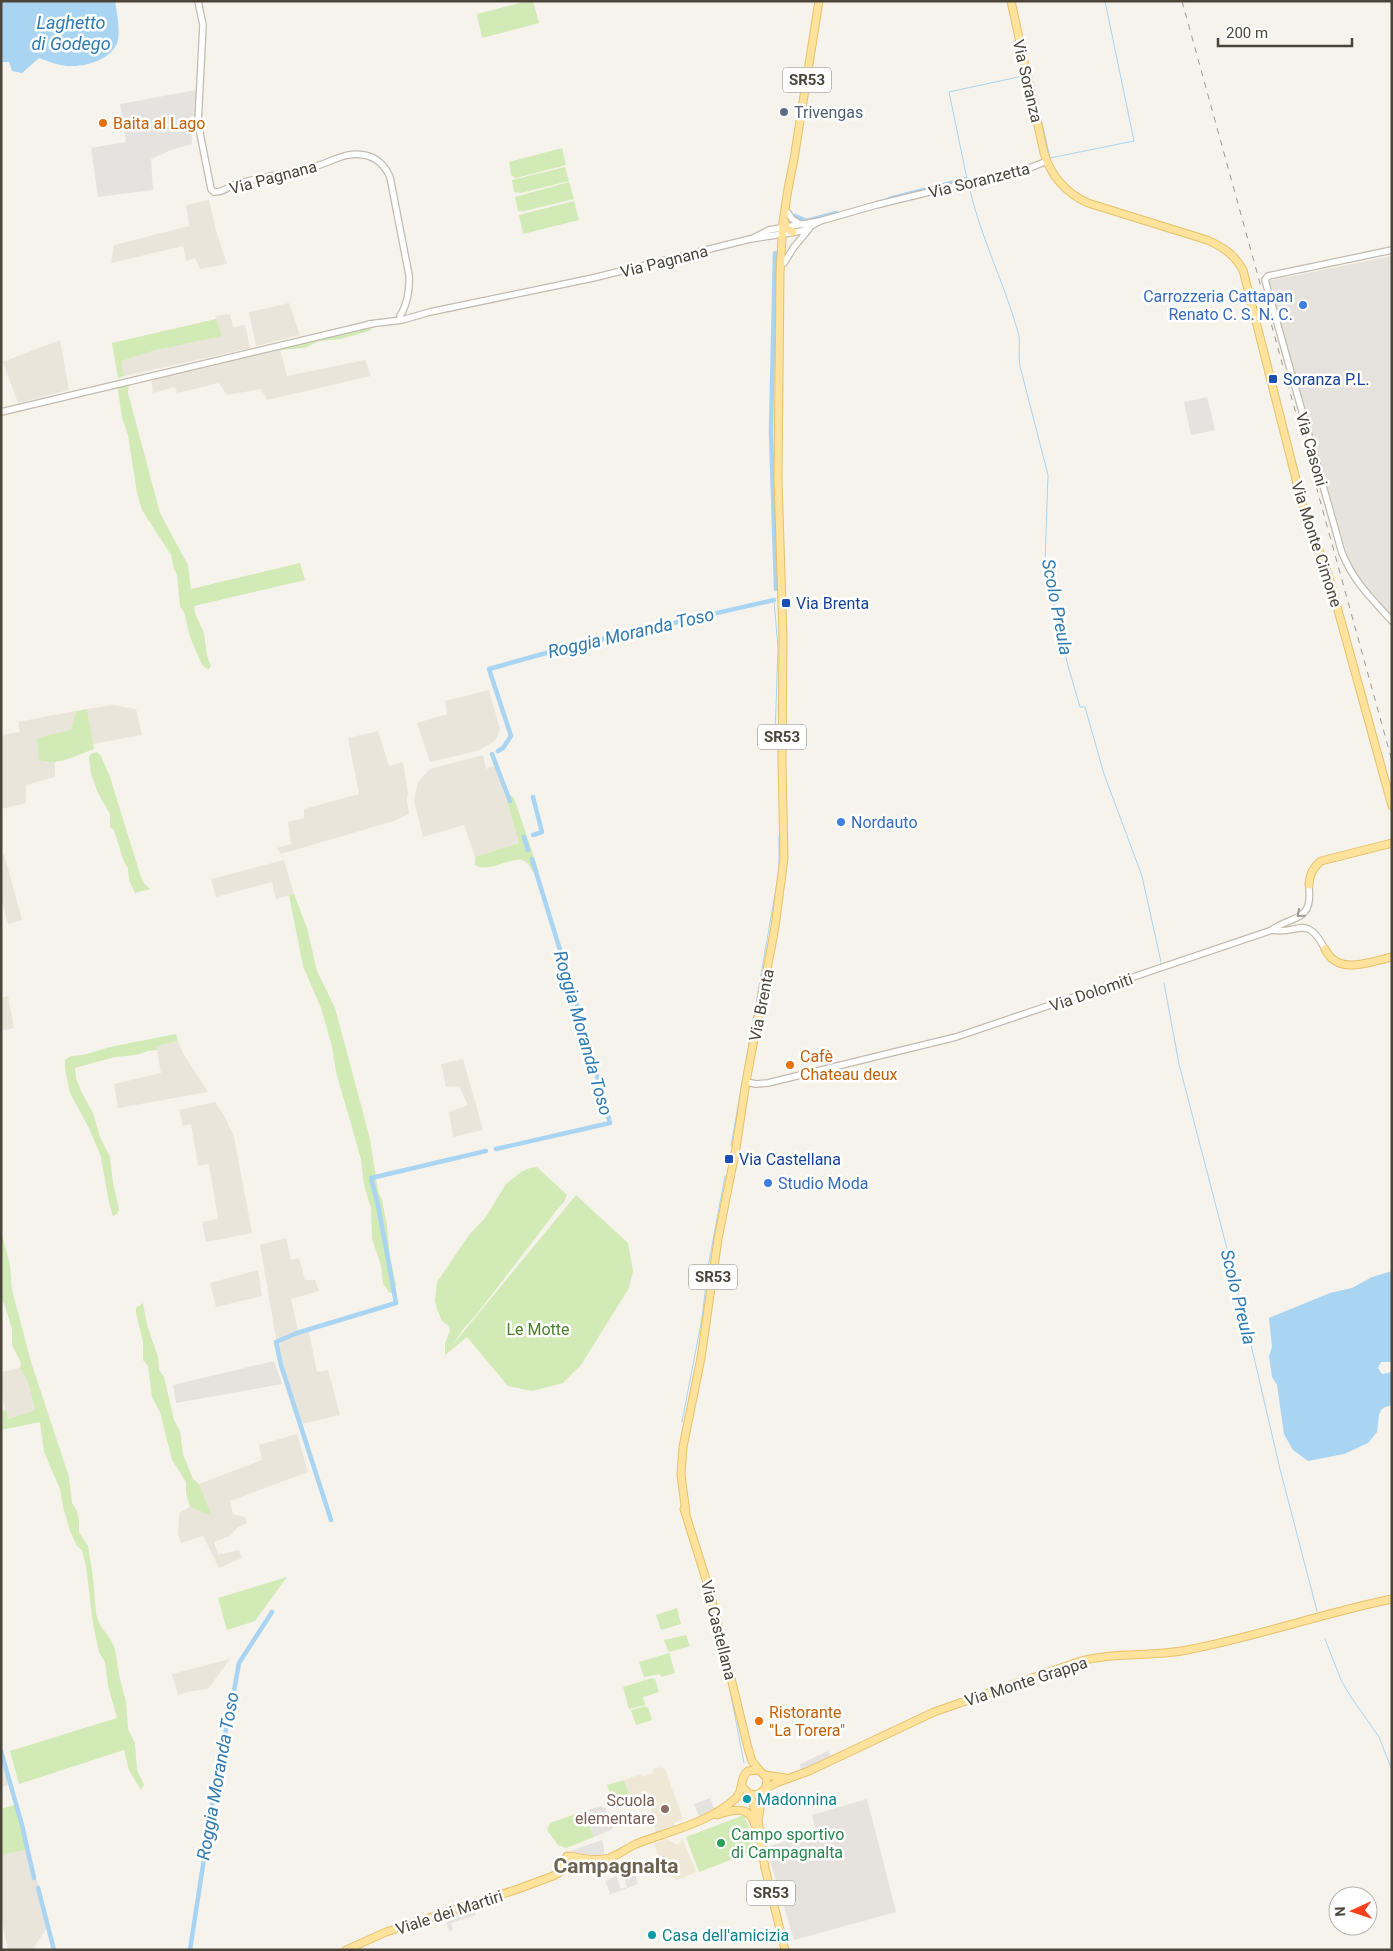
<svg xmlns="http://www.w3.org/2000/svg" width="1393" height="1951" viewBox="0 0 1393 1951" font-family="Roboto,sans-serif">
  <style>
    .residential { fill: #eae5da }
    .industrial { fill: #e6e2dd }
    .education { fill: #efe8d6 }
    .green { fill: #d2eab5 }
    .parking { fill: #e5e3e0 }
    .water { fill: #a9d4f2 }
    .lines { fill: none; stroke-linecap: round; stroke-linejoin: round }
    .stream { stroke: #a9d4f2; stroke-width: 1 }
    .canal { stroke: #a9d4f2; stroke-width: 4.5 }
    .minor-casing { stroke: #c2bbae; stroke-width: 8 }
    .major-casing { stroke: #e6c16a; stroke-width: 9 }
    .minor { stroke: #fff; stroke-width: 5.5 }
    .major { stroke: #ffe39c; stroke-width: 7 }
    .rail { stroke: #9a9a9a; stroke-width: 1; stroke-dasharray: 6 6; stroke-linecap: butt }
    .oneway { stroke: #9c9892 }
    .service-dot { fill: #5c6f8a; stroke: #fff; stroke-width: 2 }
    .food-dot { fill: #e8710a; stroke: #fff; stroke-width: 2 }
    .shop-dot { fill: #3f7fe0; stroke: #fff; stroke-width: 2 }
    .transit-dot { fill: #1a4fb4; stroke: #fff; stroke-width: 2 }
    .culture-dot { fill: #0f9aa8; stroke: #fff; stroke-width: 2 }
    .education-dot { fill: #8d6e63; stroke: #fff; stroke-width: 2 }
    .leisure-dot { fill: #2e9e5b; stroke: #fff; stroke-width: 2 }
    .labels { text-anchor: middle; stroke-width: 5; stroke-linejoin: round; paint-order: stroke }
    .shield { fill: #fff; stroke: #817c74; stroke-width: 1 }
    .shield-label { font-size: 15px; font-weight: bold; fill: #4b4439 }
    .street-label { font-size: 16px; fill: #4b4439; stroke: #fff }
    .service-label { font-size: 16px; fill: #4e5e75; stroke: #fff; text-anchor: start }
    .food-label { font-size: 16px; fill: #c56008; stroke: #fff; text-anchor: start }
    .shop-label { font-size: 16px; fill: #366cbe; stroke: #fff; text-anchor: start }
    .transit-label { font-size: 16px; fill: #164399; stroke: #fff; text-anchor: start }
    .park-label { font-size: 16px; fill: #4a7f2a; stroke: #fff }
    .culture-label { font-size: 16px; fill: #0d838f; stroke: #fff; text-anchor: start }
    .education-label { font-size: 16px; fill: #785e54; stroke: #fff; text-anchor: end }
    .leisure-label { font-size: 16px; fill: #27864d; stroke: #fff; text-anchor: start }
    .water-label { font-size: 18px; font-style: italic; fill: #2e7ab2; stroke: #fff }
    .district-label { font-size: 21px; font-weight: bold; fill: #6e6250; stroke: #fff }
  </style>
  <rect width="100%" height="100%" fill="#f6f3ec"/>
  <g class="residential">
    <polygon points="209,200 216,231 227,264 200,269 195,258 186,261 183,246 111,263 114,245 189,226 186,205"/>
    <polygon points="289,303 300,335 256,346 249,312"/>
    <polygon points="230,314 233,327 245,325 250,348 124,376 120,361 156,350 221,335 215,316"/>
    <polygon points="60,340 69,390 18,403 3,362"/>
    <polygon points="280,349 287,376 365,360 371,376 267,400 261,389 227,395 219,383 177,393 175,387 153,393 151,378"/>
    <polygon points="489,690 500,729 497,738 492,743 477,751 430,762 417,723 447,714 445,701"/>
    <polygon points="113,705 136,709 142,735 93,744 87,709"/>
    <polygon points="76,711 71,730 44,763 55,762 55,777 26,785 26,803 1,809 1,735 20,732 18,722"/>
    <polygon points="378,731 389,766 403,762 408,793 407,800 409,814 394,821 281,854 277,848 291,844 288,822 304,818 304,809 359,794 348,738"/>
    <polygon points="483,755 486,769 496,765 519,843 475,857 464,825 423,837 414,801 418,782 430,769"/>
    <polygon points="4,854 22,920 8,924 1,898 1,855"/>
    <polygon points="284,860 294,894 276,899 272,882 216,897 211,879"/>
    <polygon points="8,996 14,1028 1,1031 1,998"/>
    <polygon points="178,1041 183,1053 208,1092 118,1108 114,1084 161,1073 156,1046"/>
    <polygon points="463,1059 483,1130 453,1137 449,1112 468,1105 459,1086 446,1087 441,1064"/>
    <polygon points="215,1102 225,1117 234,1137 252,1233 206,1242 202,1222 218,1219 209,1164 198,1166 191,1124 183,1126 179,1110"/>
    <polygon points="286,1238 291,1260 299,1258 305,1280 315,1280 319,1291 291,1299 298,1331 308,1328 317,1372 328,1370 340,1415 301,1424 278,1350 260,1245"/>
    <polygon points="258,1270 262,1296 216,1307 210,1283"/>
    <polygon points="20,1368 28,1382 35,1410 8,1419 1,1393 1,1372"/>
    <polygon points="297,1434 308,1472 230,1501 233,1514 245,1517 247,1523 237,1528 230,1536 214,1542 218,1555 239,1550 242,1558 219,1568 203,1536 181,1543 178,1533 179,1513 190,1507 211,1515 199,1484 262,1460 259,1445"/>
    <polygon points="230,1659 208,1689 192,1691 178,1695 172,1674"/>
    <polygon points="1,1746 12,1784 1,1787"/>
    <polygon points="29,1849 49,1925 32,1950 8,1950 1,1916 1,1855"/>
  </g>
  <g class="industrial">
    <polygon points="1392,256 1392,615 1355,574 1348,558 1268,281"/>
    <polygon points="274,1361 282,1384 176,1403 173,1385"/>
    <polygon points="867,1799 896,1912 794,1940 766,1847 816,1832 812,1815"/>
  </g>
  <g class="education">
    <polygon points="659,1767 665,1769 683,1819 674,1823 675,1826 656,1833 648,1794 648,1796 631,1800 624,1780 641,1774 642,1777 653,1773 653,1769"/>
    <polygon points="682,1838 696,1872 677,1880 672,1876 666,1876 654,1844 666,1839 678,1845"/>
  </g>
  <g class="green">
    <polygon points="519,1 533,1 539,23 482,38 477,14 516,4 520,3"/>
    <polygon points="562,148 566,165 516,178 511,175 509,162"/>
    <polygon points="565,167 569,181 521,193 514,192 512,180"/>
    <polygon points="569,182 574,199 524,211 518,211 515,197"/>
    <polygon points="574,201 579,220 523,234 519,215"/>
    <polygon points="216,319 222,336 156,350 121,361 124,376 118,378 112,343"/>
    <polygon points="369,326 372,330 341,339 319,341 305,348 281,350 280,349"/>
    <polygon points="129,383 128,393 160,513 188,565 191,589 300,563 305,580 194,606 195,613 204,633 207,656 211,666 208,670 202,665 190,637 184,612 180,607 177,575 174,569 171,555 142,510 137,493 128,435 122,418 118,390 119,386"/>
    <path d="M87,709l7,40c-15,5 -40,19 -55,11l-2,-22 34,-8 5,-19z"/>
    <polygon points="97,752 101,756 110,777 140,874 143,882 150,889 135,893 129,880 128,868 124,862 114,830 110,827 110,814 98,793 91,774 89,757 91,754"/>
    <path d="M500,777l5,15 9,6 25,74h-6c-2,-3 -4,-8 -7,-10 -10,-10 -35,13 -51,3v-8l44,-14z"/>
    <polygon points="294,894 307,928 317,971 335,1008 370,1139 378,1191 382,1200 387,1226 390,1256 396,1285 393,1293 390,1293 383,1284 381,1265 372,1239 371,1208 364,1185 361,1159 336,1072 332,1046 321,1008 303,966 289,895"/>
    <polygon points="176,1034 178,1041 156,1046 157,1050 148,1051 136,1055 115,1057 75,1068 76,1078 81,1091 93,1113 100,1137 110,1157 113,1183 119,1209 117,1214 113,1216 109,1203 101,1157 89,1128 70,1093 65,1069 65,1060 71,1056 83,1055 110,1047"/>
    <polygon points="537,1167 567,1195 564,1202 556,1211 477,1314 465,1327 451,1347 576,1195 628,1243 633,1271 629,1288 581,1365 563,1383 532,1391 508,1386 467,1337 445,1355 445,1344 450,1330 449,1326 442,1321 437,1309 435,1301 437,1282 469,1235 485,1218 506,1184 521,1172 530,1168"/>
    <polygon points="1,1231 10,1265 12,1290 31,1362 69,1477 72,1503 77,1511 79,1520 79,1532 88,1546 93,1578 96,1614 100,1625 111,1640 115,1649 119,1675 126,1702 128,1729 135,1743 137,1770 144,1785 141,1790 129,1770 124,1750 19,1784 10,1751 117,1718 108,1686 105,1662 99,1652 93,1624 86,1566 82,1550 77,1546 70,1531 63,1507 60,1489 44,1452 40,1422 1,1430 1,1411 6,1410 8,1419 35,1410 28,1382 20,1368 21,1363 12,1345 12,1329 4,1303 1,1300"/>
    <polygon points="143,1303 147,1325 158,1357 159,1370 164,1377 174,1420 180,1431 183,1454 193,1479 199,1484 212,1516 190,1507 186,1493 186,1482 172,1460 160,1412 152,1397 148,1366 143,1360 143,1342 136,1313 136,1308"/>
    <polygon points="287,1577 255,1621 227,1630 218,1598"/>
    <polygon points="677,1608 681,1624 661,1630 656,1615"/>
    <polygon points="686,1635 690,1646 669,1652 675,1673 661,1677 660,1674 644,1677 639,1662 669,1653 664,1640"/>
    <polygon points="652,1678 655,1679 659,1692 643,1697 645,1705 629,1709 623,1687"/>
    <polygon points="646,1706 646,1708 648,1707 652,1720 636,1725 631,1710"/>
    <polygon points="624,1780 631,1800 621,1803 612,1799 607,1785"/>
    <polygon points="17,1804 29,1849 1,1855 1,1809"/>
    <polygon points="587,1810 590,1813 586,1815 594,1837 566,1848 558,1845 547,1830 550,1823"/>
    <polygon points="744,1815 757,1850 699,1872 686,1837"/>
  </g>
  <g class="parking">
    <polygon points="196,90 195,116 191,116 192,144 171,150 151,159 153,190 98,197 91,148 126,142 120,104"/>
    <polygon points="1207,397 1215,430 1191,435 1184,402"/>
    <polygon points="828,1751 831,1756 801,1771 800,1764"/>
    <polygon points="710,1798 715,1810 699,1816 694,1804"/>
    <polygon points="601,1806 602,1808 605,1807 613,1829 594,1837 586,1814 590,1813 587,1810"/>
    <polygon points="602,1840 604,1849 604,1855 592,1857 570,1851"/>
    <polygon points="633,1870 638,1884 606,1896 610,1893 605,1881 616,1876 621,1889 627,1887 623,1874"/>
    <polygon points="473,1906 476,1915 451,1923 453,1930 449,1931 444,1915"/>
  </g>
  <g class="water">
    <path d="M1,1h114c2,12 5,27 3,39 -4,18 -29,26 -45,26 -11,1 -23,-4 -34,-8l-17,15 -10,-2 -3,-9h-8z"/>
    <polygon points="1392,1271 1392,1362 1381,1362 1378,1368 1382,1374 1392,1372 1392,1405 1385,1407 1381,1410 1379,1415 1377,1432 1368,1443 1344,1454 1308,1461 1293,1450 1284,1434 1277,1385 1272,1377 1269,1356 1272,1347 1269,1318 1330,1293 1352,1288 1372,1277"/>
  </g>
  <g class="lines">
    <g class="stream">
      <polyline points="1031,74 1050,158 1134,141 1105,1"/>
      <polyline points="967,179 949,92 1023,76"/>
      <path d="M969,186c11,50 35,96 49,146 3,9 0,22 2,34l28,109 -3,88 23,103 12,41h5l19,67 38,102 19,86"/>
      <polyline points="774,600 778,647 775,736"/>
      <polyline points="779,873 779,836"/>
      <polyline points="1164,983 1179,1064 1243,1310 1280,1469 1317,1611"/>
      <polyline points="731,1146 778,877"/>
      <polyline points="682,1422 702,1318 708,1267 725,1176"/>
      <polyline points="1325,1639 1341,1680 1351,1697 1379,1737 1392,1770"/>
      <polyline points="717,1646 728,1681"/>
      <polyline points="730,1690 744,1763"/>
      <polyline points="760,1861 761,1869"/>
    </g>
    <g class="canal">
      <polyline points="889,199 967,179"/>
      <polyline points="795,216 807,221 836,213"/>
      <polyline points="775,253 771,432 776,589"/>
      <polyline points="498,751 503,748 511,736 489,669 564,648 774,600"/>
      <polyline points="492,754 510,801"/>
      <polyline points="533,797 542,832 533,835"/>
      <polyline points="524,837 528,850"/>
      <polyline points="496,1149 610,1123 584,1028 532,859"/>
      <polyline points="331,1520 281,1365 276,1342 297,1333 396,1303 378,1205 371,1178 486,1151"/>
      <polyline points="1,1751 22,1825 34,1878"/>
      <polyline points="38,1888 54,1950"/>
      <polyline points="190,1950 219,1761 232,1702 239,1663 272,1612"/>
    </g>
    <g class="minor-casing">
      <g id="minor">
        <path d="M198,1l5,24 -5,98 13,66 3,3c8,1 14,-5 22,-8 26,-7 53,-11 80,-18 15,-4 31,-15 48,-11 12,2 21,11 26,22l19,98c1,14 -2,30 -9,41"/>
        <polyline points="788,213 792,219 800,224"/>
        <polyline points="755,237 769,230 820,221 876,205 1032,167 1047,161"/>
        <path d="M1392,250l-124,26 -3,4 77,273c12,29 29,45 50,68"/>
        <polyline points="784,263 794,247 809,229"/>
        <polyline points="369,324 402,320 430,312 593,278 750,239 802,231 820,221"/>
        <polyline points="1,412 371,324"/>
        <path d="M1272,930c27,5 34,-17 53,19"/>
        <path d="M746,1082l10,2 12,-1 188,-46 316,-107c12,-11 35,-9 37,-29 1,-5 0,-11 0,-16"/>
      </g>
    </g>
    <g class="major-casing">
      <g id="major">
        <path d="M1011,1l33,152c7,23 22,40 44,50l119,37c16,7 27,14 36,30l60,237 25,67 64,232"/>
        <polyline points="785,222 786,228 793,232"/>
        <path d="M1309,885c1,-12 4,-17 12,-24l71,-18"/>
        <path d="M1325,949c13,27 44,13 67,8"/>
        <polyline points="684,1509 710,1592 748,1748 752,1761 759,1770"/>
        <polyline points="686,1513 681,1475 683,1447 701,1358 718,1239 736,1148 746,1082 775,927 784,858 782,761 783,638 778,479 780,273 783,222 788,189 794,159 819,1"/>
        <polyline points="765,1775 786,1778"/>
        <path d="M766,1788l10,-5 33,-12 125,-59 147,-51c34,-9 71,-4 106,-11 69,-13 136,-37 205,-51"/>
        <polyline points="750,1795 758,1820 765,1868 785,1950"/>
        <path d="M717,1815c16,-6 33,-10 38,10"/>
        <polyline points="759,1816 762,1793"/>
        <path d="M571,1856c12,3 26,5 38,2 10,-3 18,-10 27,-14 33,-13 73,-21 100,-46 8,-8 3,-20 12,-27l11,-1 8,8 -1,10 -8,7 -9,-1 -7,-8"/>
        <polyline points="557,1872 567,1856 573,1857 575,1862 572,1866 565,1865 563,1862"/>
        <polyline points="346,1950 386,1932 518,1889 553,1876 569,1867"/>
      </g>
    </g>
    <use href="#minor" class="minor"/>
    <use href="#major" class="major"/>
    <polyline class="rail" points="1182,1 1392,761"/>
  </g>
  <defs><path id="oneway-chevron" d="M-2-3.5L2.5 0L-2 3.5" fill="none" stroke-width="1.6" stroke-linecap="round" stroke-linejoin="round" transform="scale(1.25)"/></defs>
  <use class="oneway" href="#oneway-chevron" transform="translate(1300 914) rotate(140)"/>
  <circle class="service-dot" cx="784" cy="112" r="5"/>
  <g class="food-dot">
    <circle cx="103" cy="123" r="5"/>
    <circle cx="790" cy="1065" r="5"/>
    <circle cx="759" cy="1721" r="5"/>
  </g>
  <g class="shop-dot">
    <circle cx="1303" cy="305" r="5"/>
    <circle cx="841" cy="822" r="5"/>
    <circle cx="768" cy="1183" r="5"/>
  </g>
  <g class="transit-dot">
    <rect x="1268" y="374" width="10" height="10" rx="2.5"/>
    <rect x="781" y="598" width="10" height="10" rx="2.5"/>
    <rect x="724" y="1154" width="10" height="10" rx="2.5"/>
  </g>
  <g class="culture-dot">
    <circle cx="747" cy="1799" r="5"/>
    <circle cx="652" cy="1935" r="5"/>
  </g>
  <circle class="education-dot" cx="665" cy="1809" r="5"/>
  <circle class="leisure-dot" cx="721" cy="1843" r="5"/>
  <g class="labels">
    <g class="shield">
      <rect x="783" y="67.5" width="48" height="25" rx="4"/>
      <rect x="758" y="724.5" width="48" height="25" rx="4"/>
      <rect x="689" y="1264.5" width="48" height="25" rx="4"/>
      <rect x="747" y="1880.5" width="48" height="25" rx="4"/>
    </g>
    <g class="shield-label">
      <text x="807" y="85">SR53</text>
      <text x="782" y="742">SR53</text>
      <text x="713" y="1282">SR53</text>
      <text x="771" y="1898">SR53</text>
    </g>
    <g class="street-label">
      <text transform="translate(1028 81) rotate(77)" y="6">Via Soranza</text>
      <text transform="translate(273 177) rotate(-15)" y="6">Via Pagnana</text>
      <text transform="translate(979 180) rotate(-14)" y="6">Via Soranzetta</text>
      <text transform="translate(664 261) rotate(-14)" y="6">Via Pagnana</text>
      <text transform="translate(1312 449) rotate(74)" y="6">Via Casoni</text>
      <text transform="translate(1317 544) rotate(72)" y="6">Via Monte Cimone</text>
      <text transform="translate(1091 992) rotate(-19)" y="6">Via Dolomiti</text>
      <text transform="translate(761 1005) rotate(-79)" y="6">Via Brenta</text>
      <text transform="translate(719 1630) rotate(76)" y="6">Via Castellana</text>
      <text transform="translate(1026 1681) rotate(-18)" y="6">Via Monte Grappa</text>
      <text transform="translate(449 1912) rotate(-18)" y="6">Viale dei Martiri</text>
    </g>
    <g class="service-label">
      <text x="794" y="118">Trivengas</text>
    </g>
    <g class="food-label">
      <text x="113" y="129">Baita al Lago</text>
      <text x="800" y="1062">Cafè<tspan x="800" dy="18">Chateau deux</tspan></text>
      <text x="769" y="1718">Ristorante<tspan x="769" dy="18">"La Torera"</tspan></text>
    </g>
    <g class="shop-label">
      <text x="1293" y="302" text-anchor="end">Carrozzeria Cattapan<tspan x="1293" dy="18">Renato C. S. N. C.</tspan></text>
      <text x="851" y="828">Nordauto</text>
      <text x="778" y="1189">Studio Moda</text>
    </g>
    <g class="transit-label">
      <text x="1283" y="385">Soranza P.L.</text>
      <text x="796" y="609">Via Brenta</text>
      <text x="739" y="1165">Via Castellana</text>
    </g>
    <g class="park-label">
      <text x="538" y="1335">Le Motte</text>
    </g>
    <g class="culture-label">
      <text x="757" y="1805">Madonnina</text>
      <text x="662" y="1941">Casa dell'amicizia</text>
    </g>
    <g class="education-label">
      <text x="655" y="1806">Scuola<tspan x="655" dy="18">elementare</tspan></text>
    </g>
    <g class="leisure-label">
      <text x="731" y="1840">Campo sportivo<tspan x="731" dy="18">di Campagnalta</tspan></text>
    </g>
    <g class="water-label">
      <text x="71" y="29">Laghetto<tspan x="71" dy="21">di Godego</tspan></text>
      <text transform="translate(1057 607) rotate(79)" y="6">Scolo Preula</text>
      <text transform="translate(631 633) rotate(-13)" y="6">Roggia Moranda Toso</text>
      <text transform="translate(583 1033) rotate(74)" y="6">Roggia Moranda Toso</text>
      <text transform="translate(1238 1297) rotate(76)" y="6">Scolo Preula</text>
      <text transform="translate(218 1776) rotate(-80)" y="6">Roggia Moranda Toso</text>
    </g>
    <g class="district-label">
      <text x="616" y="1873">Campagnalta</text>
    </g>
  </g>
  <rect width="1393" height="1951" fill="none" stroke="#4b4439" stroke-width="5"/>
  <g transform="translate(1353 1911) rotate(267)"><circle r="24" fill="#ffffff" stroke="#b7b4b0"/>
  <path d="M0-4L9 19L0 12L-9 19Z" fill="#fc3f1d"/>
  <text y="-8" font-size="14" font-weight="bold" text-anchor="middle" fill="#4b4439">N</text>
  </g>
  <path d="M1218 38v8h134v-8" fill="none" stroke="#4b4439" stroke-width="2.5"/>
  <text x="1226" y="38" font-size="15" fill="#4b4439" stroke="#ffffff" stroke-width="4" paint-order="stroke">200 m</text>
</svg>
